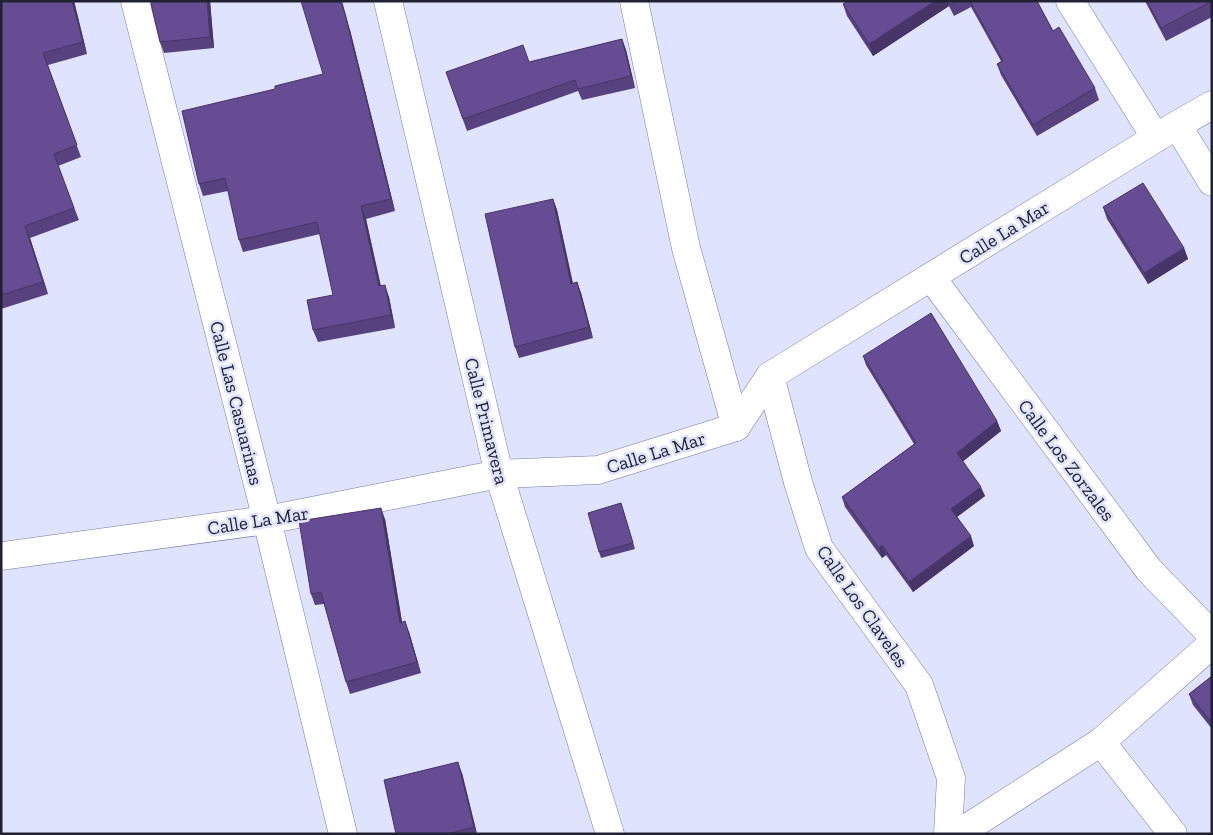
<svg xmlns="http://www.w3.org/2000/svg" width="1213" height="835" viewBox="0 0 1213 835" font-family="'Zilla Slab',serif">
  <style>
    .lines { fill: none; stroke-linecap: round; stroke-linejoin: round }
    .minor-casing { stroke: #767ba1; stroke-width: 29 }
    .tertiary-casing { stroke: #767ba1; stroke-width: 29 }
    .minor { stroke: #fff; stroke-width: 28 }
    .tertiary { stroke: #fff; stroke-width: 28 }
    .wall { fill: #57417e }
    .shaded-wall { fill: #473567 }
    .building { fill: #654c93; stroke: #473567 }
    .labels { text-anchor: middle; stroke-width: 5; stroke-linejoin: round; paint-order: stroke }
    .street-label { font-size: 19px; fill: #202232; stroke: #dfe3fd }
  </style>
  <rect width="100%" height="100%" fill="#dfe3fd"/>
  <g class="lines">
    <g class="minor-casing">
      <g id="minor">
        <polyline points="135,1 267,520 343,834"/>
        <polyline points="388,1 499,474 610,834"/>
        <polyline points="634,1 686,248 736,427"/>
        <polyline points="1177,125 1212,182"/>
        <polyline points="931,277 1149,570 1212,635"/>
        <polyline points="770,376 798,482 819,548 919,685 951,778 948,834"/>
        <polyline points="2,556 267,520 499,474 598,470 736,427 770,376 1177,125 1212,105"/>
        <polyline points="1101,742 1173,834"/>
        <polyline points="958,834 1101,742 1212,644"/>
      </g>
    </g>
    <g class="tertiary-casing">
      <polyline id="tertiary" points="1070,1 1156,138"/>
    </g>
    <use href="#minor" class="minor"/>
    <use href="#tertiary" class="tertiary"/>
  </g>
  <g class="wall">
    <polygon points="1,1 74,1 87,54 48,65 81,157 58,166 79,220 30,238 48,294 1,309"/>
    <polygon points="151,1 210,1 214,48 164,53 160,42"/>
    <polygon points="848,1 1037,1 1053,31 1095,88 1099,100 1037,136 1001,75 997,64 1001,61 971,7 954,16 949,6 873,56 847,16 843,4"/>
    <polygon points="1145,1 1212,1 1212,17 1166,41"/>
    <polygon points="350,30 395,211 366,219 381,286 389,297 395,328 318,342 313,330 333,295 320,234 243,252 239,240 228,191 203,196 199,184 275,89 323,74"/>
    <polygon points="622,39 626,50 635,88 582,100 578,91 467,131 446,72 529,62"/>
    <polygon points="553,199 557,210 573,283 577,282 581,293 593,338 519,358 515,347"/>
    <polygon points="1103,207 1184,248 1188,259 1148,284 1107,219"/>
    <polygon points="863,356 997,421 1001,431 963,461 985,496 957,517 974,546 913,592 886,555 882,558 845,507 842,497 914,444 866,365"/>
    <polygon points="623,509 635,549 601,558 599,552"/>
    <polygon points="385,519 402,622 409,632 421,673 350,694 346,682 324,604 315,605 311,594"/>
    <polygon points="1212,676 1212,729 1193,705 1189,694"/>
    <polygon points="462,773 477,834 396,834"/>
  </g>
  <g class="shaded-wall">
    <polygon points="72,1 74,1 87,54 83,42"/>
    <polygon points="207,1 210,1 214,48 210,37"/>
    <polygon points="341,1 342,1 350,30 395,211 391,199"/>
    <polygon points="935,1 947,1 949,6 873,56 869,44"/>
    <polygon points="622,39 626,50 635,88 631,76"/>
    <polygon points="553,199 557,210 575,295 571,284"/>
    <polygon points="361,206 366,219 383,298 379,286"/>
    <polygon points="25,226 30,238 48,294 43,282"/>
    <polygon points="1184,248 1188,259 1148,284 1144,273"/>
    <polygon points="577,282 581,293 593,338 589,327"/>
    <polygon points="385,285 389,297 395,328 391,315"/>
    <polygon points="997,421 1001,431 961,463 957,453"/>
    <polygon points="981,487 985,496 954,519 951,509"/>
    <polygon points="381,508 385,519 404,634 400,623"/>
    <polygon points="971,536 974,546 913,592 909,582"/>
    <polygon points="882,545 886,555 882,558 879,548"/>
    <polygon points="405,621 409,632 421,673 417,662"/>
    <polygon points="458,762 462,773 477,834 474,827"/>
  </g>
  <g class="building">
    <polygon points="1,1 72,1 83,42 43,53 77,145 54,154 74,208 25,226 43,282 1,295"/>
    <polygon points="151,1 207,1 210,37 160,42 152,8"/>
    <polygon points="301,1 341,1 346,18 391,199 361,206 379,286 385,285 391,315 313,330 307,300 333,295 317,222 239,240 225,178 199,184 182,111 275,89 275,86 323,74"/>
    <polygon points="848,1 935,1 869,44 843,4"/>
    <polygon points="948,1 956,1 950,5"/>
    <polygon points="970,1 1037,1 1053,31 1059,27 1095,88 1033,125 997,64 1003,61"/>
    <polygon points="1147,1 1212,1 1161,28"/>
    <polygon points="622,39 631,76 578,89 575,80 463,119 446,72 523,45 529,62"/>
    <polygon points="1143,183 1184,248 1144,273 1103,207"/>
    <polygon points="553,199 571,284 577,282 589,327 515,347 485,214"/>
    <polygon points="931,313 997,421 957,453 981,487 951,509 971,536 909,582 882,545 879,548 842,497 916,443 863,356"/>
    <polygon points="621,503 633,543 599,552 588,513"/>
    <polygon points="381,508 400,623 405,621 417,662 346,682 321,592 311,594 299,521"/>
    <polygon points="1212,676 1212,723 1189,694"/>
    <polygon points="458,762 474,827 447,834 396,834 384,780"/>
  </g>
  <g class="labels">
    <g class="street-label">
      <text transform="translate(1004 232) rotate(-32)" y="7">Calle La Mar</text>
      <text transform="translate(237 403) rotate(76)" y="7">Calle Las Casuarinas</text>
      <text transform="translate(487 421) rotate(76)" y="7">Calle Primavera</text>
      <text transform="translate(656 452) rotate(-17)" y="7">Calle La Mar</text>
      <text transform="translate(1067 460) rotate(53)" y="7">Calle Los Zorzales</text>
      <text transform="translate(258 520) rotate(-9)" y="7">Calle La Mar</text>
      <text transform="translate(863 606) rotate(55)" y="7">Calle Los Claveles</text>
    </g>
  </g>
  <rect width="1213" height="835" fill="none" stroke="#202232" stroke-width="5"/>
</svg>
